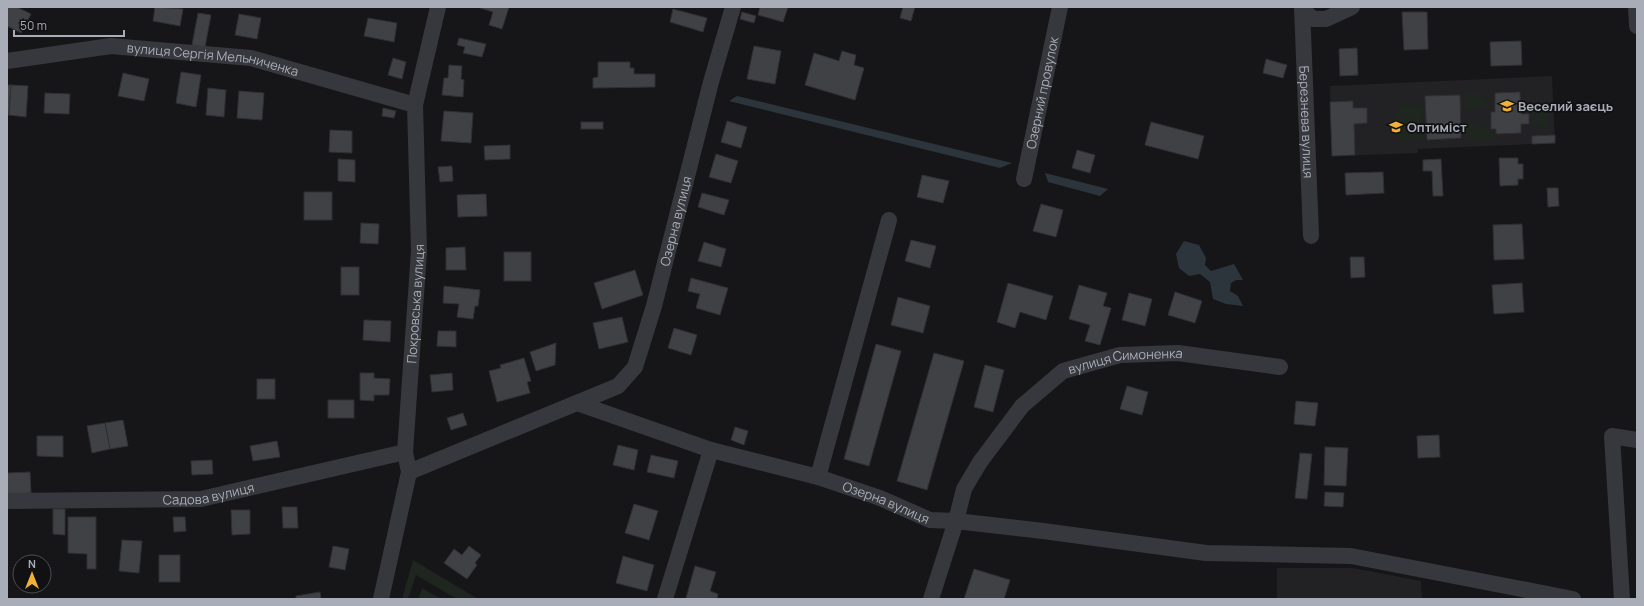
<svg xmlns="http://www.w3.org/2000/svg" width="1644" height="606" viewBox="0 0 1644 606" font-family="Manrope,sans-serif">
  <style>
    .built { fill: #222225 }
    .green { fill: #1e261f }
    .water { fill: #2c353c }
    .building { fill: #404145; stroke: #303034 }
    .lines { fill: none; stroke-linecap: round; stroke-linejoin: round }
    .street { stroke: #37383d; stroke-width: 16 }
    .labels { text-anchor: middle; stroke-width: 3.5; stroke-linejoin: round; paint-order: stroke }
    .street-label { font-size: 13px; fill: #a8adb8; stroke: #111113 }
    .poi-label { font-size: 13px; font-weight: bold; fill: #a8adb8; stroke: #111113; text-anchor: start }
  </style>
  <rect width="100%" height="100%" fill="#161618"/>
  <g class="built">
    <polygon points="1552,76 1555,143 1418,149 1418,153 1332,156 1330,86"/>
    <polygon points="1277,568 1353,568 1421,581 1422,599 1277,599"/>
  </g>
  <g class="green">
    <path d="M1465,90c11,2 19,5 25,16l-25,5z"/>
    <polygon points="1547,104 1548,126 1531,125 1531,108 1534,105"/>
    <polygon points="1423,105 1424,140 1398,141 1397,106"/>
    <polygon points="1465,120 1483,126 1493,134 1493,139 1465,139"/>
    <polygon points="413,560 478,599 457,599 416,575 408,599 402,599"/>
    <polygon points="422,588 441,599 418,599"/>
  </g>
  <g class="water">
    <polygon points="737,96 1012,163 1000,168 729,101"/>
    <polygon points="1045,173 1108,189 1100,196 1048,182"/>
    <polygon points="1184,241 1199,245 1206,258 1205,265 1211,271 1234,264 1243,280 1236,280 1231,283 1230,291 1238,296 1243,306 1226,304 1213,299 1210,282 1200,274 1189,276 1179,268 1176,254"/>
  </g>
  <g class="building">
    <polygon points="7,7 17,7 31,14 21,33 7,26"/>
    <polygon points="155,7 183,9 180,26 153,21"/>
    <polygon points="480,7 509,7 502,29 489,25 493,12 480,8"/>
    <polygon points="760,7 788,7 783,22 758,15"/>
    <polygon points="903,7 915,7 911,21 900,18"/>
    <polygon points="673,9 707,18 703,32 670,22"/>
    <polygon points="742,12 756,16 754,23 740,19"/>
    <polygon points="1402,12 1427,12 1428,49 1404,50"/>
    <polygon points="198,13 211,15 205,47 192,45"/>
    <polygon points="239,14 261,18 257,39 235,35"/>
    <polygon points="368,18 397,23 394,42 364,36"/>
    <polygon points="459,38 486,44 482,57 463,53 465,47 457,45"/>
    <polygon points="1521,41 1522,65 1491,66 1490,42"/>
    <polygon points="754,46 781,51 775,84 747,79"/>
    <polygon points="1357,48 1358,75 1340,76 1339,49"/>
    <polygon points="842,51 856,55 854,65 864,68 855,100 805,85 814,53 839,61"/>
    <polygon points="393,58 406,62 402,79 388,75"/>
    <polygon points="1266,59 1287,65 1283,78 1263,73"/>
    <polygon points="598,62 630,62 630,68 634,68 634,74 655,74 655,87 593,88 593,78 598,77"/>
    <polygon points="449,65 462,66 461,79 464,80 463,97 442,95 444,78 448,78"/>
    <polygon points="181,72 201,75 196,107 176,103"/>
    <polygon points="123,73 149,79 144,101 118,96"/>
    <polygon points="7,85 11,85 9,115 7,115"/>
    <polygon points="11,85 28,86 26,117 9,115"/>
    <polygon points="208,88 226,90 224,117 206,115"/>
    <polygon points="239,91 264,93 262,120 237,118"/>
    <polygon points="1520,92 1521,114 1529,114 1529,124 1521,124 1521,133 1496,134 1496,129 1491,129 1491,112 1495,112 1495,93"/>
    <polygon points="45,93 70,94 69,114 44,113"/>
    <polygon points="1460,95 1461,138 1427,140 1425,96"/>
    <polygon points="1353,101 1353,108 1367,108 1367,123 1354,124 1355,155 1332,156 1330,102"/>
    <polygon points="383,108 396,111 394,118 382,116"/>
    <polygon points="444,111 473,113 471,143 441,141"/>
    <polygon points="727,121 747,127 741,148 721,142"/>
    <rect x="581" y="122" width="22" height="7"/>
    <polygon points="1151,122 1204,136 1198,159 1145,145"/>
    <polygon points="330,130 352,131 352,153 329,152"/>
    <polygon points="1555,135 1555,143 1532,144 1532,136"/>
    <polygon points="510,145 510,159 485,160 484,146"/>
    <polygon points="1077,150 1095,155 1090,173 1072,168"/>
    <polygon points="716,154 738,161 731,183 709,177"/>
    <polygon points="1499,158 1518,158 1518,164 1523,164 1523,179 1518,179 1518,185 1500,186"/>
    <polygon points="338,159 355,160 355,182 338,181"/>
    <polygon points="1441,159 1443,196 1433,196 1432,171 1423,171 1423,160"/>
    <polygon points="452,166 453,181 440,182 438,167"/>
    <polygon points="1383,172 1384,193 1346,195 1345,173"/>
    <polygon points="922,175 949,181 943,203 917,197"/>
    <polygon points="1547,188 1558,188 1559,206 1548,207"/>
    <rect x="304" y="192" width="28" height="28"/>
    <polygon points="702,193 729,200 724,215 698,207"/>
    <polygon points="486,194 487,216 458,217 457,195"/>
    <polygon points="1041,204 1063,210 1056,237 1033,231"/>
    <polygon points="361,223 379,224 378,244 360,243"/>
    <polygon points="1522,224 1524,259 1494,260 1493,225"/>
    <polygon points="911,240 936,246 930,268 905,261"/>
    <polygon points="704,242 726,249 721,267 698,261"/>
    <polygon points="465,247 466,270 446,270 446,248"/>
    <rect x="504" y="252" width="27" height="29"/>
    <polygon points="1350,257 1364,257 1365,277 1351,278"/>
    <rect x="341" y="267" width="18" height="28"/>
    <polygon points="635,270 643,295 602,309 594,283"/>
    <polygon points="691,278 728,288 720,315 696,308 700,294 688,291"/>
    <polygon points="1008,283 1053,296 1046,320 1020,312 1015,328 997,322"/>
    <polygon points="1522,283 1524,312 1494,314 1492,285"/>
    <polygon points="1079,285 1107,293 1103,306 1111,308 1100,345 1085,341 1090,325 1069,319"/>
    <polygon points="444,286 480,290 478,306 475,306 473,319 457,317 459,304 443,303"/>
    <polygon points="1175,292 1202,301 1195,323 1168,315"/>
    <polygon points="1129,293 1152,299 1145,326 1122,320"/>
    <polygon points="898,297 930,306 923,333 891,325"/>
    <polygon points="622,317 628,342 599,349 593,323"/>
    <polygon points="364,320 391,321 390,342 363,340"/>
    <polygon points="674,328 697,335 691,355 668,348"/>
    <polygon points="438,331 456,331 456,347 437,346"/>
    <polygon points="556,343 555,365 536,371 530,352"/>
    <polygon points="876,344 901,351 869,466 844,459"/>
    <polygon points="934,353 964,361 927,490 897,481"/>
    <polygon points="524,358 531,381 527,382 530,393 497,402 489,371 501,368 500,365"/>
    <polygon points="985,365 1004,370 993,412 974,407"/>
    <polygon points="360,373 374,373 374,378 390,379 389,395 374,395 374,401 360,400"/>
    <polygon points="452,373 453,390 432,392 430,375"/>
    <rect x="257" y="379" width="18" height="20"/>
    <polygon points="1127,386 1148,392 1142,415 1120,409"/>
    <rect x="328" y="400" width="26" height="18"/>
    <polygon points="1296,401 1318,403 1315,426 1294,424"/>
    <polygon points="463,413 467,425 451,430 447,418"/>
    <polygon points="123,420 128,446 110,449 105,423"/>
    <polygon points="105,423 110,449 92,453 87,426"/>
    <polygon points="735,427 748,431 744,445 731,440"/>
    <polygon points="1439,435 1440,457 1418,458 1417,436"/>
    <polygon points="37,436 63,436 63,457 37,456"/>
    <polygon points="277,441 280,457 253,461 250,446"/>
    <polygon points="618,445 638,450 634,470 613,465"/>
    <polygon points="1325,447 1348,448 1346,486 1324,485"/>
    <polygon points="1300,453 1312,454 1307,499 1295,498"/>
    <polygon points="651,455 678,461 674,478 647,472"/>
    <polygon points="212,460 213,474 192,475 191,461"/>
    <polygon points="30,472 31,493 7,495 7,473"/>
    <polygon points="1325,492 1344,493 1343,507 1324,506"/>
    <polygon points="634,504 658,511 649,540 625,533"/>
    <polygon points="282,507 297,507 298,528 283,528"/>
    <polygon points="53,509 65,509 65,535 53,534"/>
    <polygon points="231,510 250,510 250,534 232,535"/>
    <polygon points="68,517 96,517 96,569 87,569 87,554 68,553"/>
    <polygon points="173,517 185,517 186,531 174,532"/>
    <polygon points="122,540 142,541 139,573 119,571"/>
    <polygon points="333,546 349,549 345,570 329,567"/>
    <polygon points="469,546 481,555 475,563 477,565 467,579 444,563 454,549 462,555"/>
    <rect x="159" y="555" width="21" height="27"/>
    <polygon points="623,556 654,565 647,591 616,583"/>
    <polygon points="695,566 716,572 710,591 718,594 717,599 691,599 686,598"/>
    <polygon points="974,569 1010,580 1004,599 964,599"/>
    <polygon points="320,592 321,599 296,599 296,596"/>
  </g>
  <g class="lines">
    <g class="street">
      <path id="s1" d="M1302,7l9,229"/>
      <polyline points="1636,7 1637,26"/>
      <polyline points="1302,9 1313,19 1326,19 1352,7"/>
      <path id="s2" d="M7,61l104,-15 140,12 164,47"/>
      <path id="s3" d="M1024,179l36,-172"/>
      <path id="s4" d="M577,403l134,47 107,27 62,21 50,22 26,1 87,10 163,22 145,3 222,43"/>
      <path id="s5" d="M409,472l209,-86 17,-19 19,-61 57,-224 22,-75"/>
      <polyline points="818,477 889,220"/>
      <path id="s6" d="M7,501l194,-2 204,-47"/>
      <path id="s7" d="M381,599l28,-127 -4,-20 14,-201 -4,-146 23,-98"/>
      <polyline points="665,599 711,450"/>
      <path id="s8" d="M931,599l25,-78 8,-32 16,-27 42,-56 41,-35 57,-16 58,-2 102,14"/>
      <polyline points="1622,599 1612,436 1637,440"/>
    </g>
  </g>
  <defs>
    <g id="school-bare" transform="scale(1.08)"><path d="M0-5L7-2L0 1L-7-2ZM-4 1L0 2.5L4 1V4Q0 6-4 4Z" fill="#f2b134" stroke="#111113" stroke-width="2.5" paint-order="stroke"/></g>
  </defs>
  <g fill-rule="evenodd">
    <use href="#school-bare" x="1507" y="106"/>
    <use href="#school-bare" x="1396" y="127"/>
  </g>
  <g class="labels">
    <g class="street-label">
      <text dy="5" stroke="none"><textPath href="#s2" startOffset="208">вулиця Сергія Мельниченка</textPath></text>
      <text dy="5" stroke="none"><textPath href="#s3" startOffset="88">Озерний провулок</textPath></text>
      <text dy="5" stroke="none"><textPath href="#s1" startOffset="115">Березнева вулиця</textPath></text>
      <text dy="5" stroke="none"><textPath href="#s5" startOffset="403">Озерна вулиця</textPath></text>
      <text dy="5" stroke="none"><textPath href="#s7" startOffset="299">Покровська вулиця</textPath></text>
      <text dy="5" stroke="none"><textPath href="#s8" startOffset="334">вулиця Симоненка</textPath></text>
      <text dy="5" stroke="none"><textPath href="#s6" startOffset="202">Садова вулиця</textPath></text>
      <text dy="5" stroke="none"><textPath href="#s4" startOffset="325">Озерна вулиця</textPath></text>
    </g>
    <g class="poi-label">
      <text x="1518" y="111">Веселий заєць</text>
      <text x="1407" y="132">Оптиміст</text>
    </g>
  </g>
  <rect width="1644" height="606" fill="none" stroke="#a8adb8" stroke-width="16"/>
  <g transform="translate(32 574)"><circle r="19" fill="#111113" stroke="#4d4f55"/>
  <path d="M0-3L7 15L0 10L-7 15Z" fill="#f2b134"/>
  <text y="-6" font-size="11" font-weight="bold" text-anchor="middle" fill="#a8adb8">N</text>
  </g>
  <path d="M14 30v6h110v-6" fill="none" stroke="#a8adb8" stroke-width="2"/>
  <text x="20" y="30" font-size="12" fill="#a8adb8" stroke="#111113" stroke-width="3" paint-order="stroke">50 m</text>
</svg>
